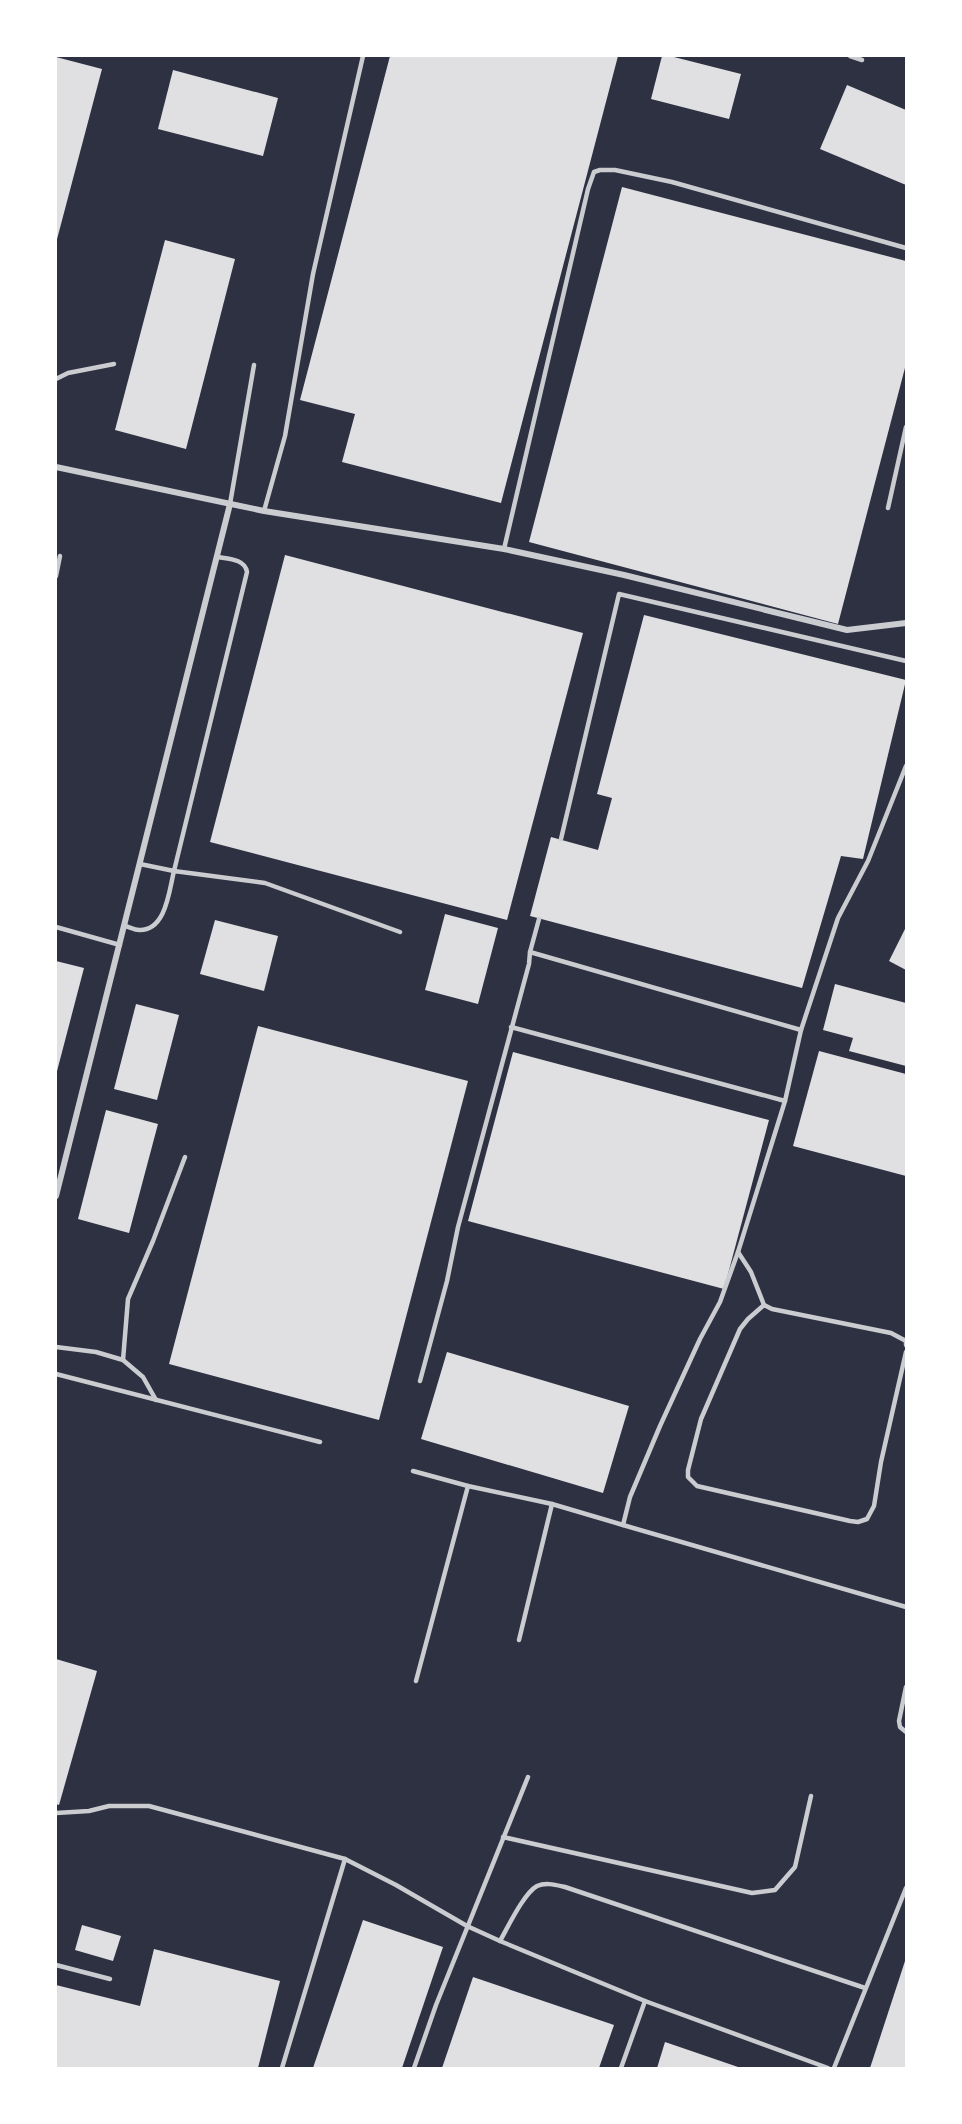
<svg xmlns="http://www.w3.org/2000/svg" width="962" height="2124" viewBox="0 0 962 2124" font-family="Quicksand,sans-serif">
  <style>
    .building { fill: #e0e0e3 }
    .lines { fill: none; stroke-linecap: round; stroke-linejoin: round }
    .service { stroke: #caccd0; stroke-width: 4.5 }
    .minor { stroke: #caccd0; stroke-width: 6 }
  </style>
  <rect width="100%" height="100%" fill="#2d3142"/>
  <g class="building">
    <polygon points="390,56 618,56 501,503 342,462 355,414 300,400"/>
    <polygon points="662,56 670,56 741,74 729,119 651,99"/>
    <polygon points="56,57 102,69 56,243"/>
    <polygon points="173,70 278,98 263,156 158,129"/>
    <polygon points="847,85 906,110 906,185 820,149"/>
    <polygon points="622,187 906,261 906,364 838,624 529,542"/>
    <polygon points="165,240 235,259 186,449 115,430"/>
    <polygon points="285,555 583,633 507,920 210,842"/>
    <polygon points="644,615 906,680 863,859 841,856 802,988 530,916 551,837 598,850 612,798 597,794"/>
    <polygon points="445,914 498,928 478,1004 425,990"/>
    <polygon points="215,920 278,936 264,991 200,974"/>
    <polygon points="906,927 906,970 889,961"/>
    <polygon points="56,961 84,968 56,1075"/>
    <polygon points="835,984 906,1003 906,1066 849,1051 853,1038 823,1030"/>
    <polygon points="136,1004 179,1015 157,1100 114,1089"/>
    <polygon points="258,1026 468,1081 379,1420 169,1364"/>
    <polygon points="819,1051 906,1074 906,1176 793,1146"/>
    <polygon points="513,1052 769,1120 724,1289 468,1221"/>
    <polygon points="106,1110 158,1124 129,1233 78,1219"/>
    <polygon points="447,1352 629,1406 603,1493 421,1439"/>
    <polygon points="56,1659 97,1671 59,1805 56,1804"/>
    <polygon points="363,1920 443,1947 402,2068 313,2068"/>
    <polygon points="82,1925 121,1936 113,1961 75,1950"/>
    <polygon points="154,1949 280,1981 258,2068 56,2068 56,1985 140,2006"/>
    <polygon points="906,1958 906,2068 870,2068"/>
    <polygon points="473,1977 614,2025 599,2068 442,2068"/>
    <polygon points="665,2042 741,2068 657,2068"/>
  </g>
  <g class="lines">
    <g class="service">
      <polyline points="850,56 862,60"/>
      <polyline points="56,379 68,373 114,364"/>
      <polyline points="230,504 254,365"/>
      <polyline points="888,508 906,427"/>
      <polyline points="264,511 285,436 313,274 363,56"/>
      <polyline points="504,549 588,189 594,172 600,170 615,170 672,182 906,248"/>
      <polyline points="56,576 60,556"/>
      <polyline points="906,766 868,861 838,918 801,1030 785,1101 738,1252 720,1302 700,1339 660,1426 630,1497 623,1525 906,1607"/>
      <polyline points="561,839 619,594 906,661"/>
      <path d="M140,864l34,7 73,-299c-2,-13 -18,-13 -30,-15"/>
      <path d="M125,926c4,1 10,4 14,4 27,1 30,-39 35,-59l91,12 135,49"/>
      <polyline points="56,927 120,945"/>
      <polyline points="530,952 539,919"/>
      <polyline points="511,1027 785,1101"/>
      <polyline points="738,1252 751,1272 764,1305 772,1309 891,1333 906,1341 906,1345"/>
      <polyline points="764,1305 748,1319 740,1329 701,1419 688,1470 688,1477 697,1486 850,1521 858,1522 867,1519 874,1506 881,1462 906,1352"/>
      <polyline points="56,1347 96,1352 123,1360 128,1299 153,1241 185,1157"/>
      <polyline points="123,1360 143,1377 156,1400"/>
      <polyline points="56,1374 320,1442"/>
      <polyline points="420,1381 447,1281 458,1227 529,964 530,952 801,1030"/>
      <polyline points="413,1471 468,1486 552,1504 623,1525"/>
      <polyline points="519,1640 552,1504"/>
      <polyline points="416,1681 468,1486"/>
      <polyline points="906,1687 899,1721 900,1727 906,1732"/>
      <polyline points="56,1813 89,1811 109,1806 149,1806 345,1859 396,1885 467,1926 500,1941 645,2001 828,2068"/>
      <polyline points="503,1837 752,1893 775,1890 795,1867 811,1796"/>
      <path d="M500,1941c8,-14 24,-48 37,-55 9,-4 19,-1 28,1l300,101"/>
      <polyline points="56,1965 110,1979"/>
      <polyline points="282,2068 345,1859"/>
      <polyline points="414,2068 436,2005 528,1777"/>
      <polyline points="621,2068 645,2001"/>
      <polyline points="834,2068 906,1888"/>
    </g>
    <g class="minor">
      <polyline points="56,467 264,511 504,549 624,575 847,630 906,623"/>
      <polyline points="56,1196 230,504"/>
    </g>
  </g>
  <rect width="962" height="2124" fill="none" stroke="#ffffff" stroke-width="114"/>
</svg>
